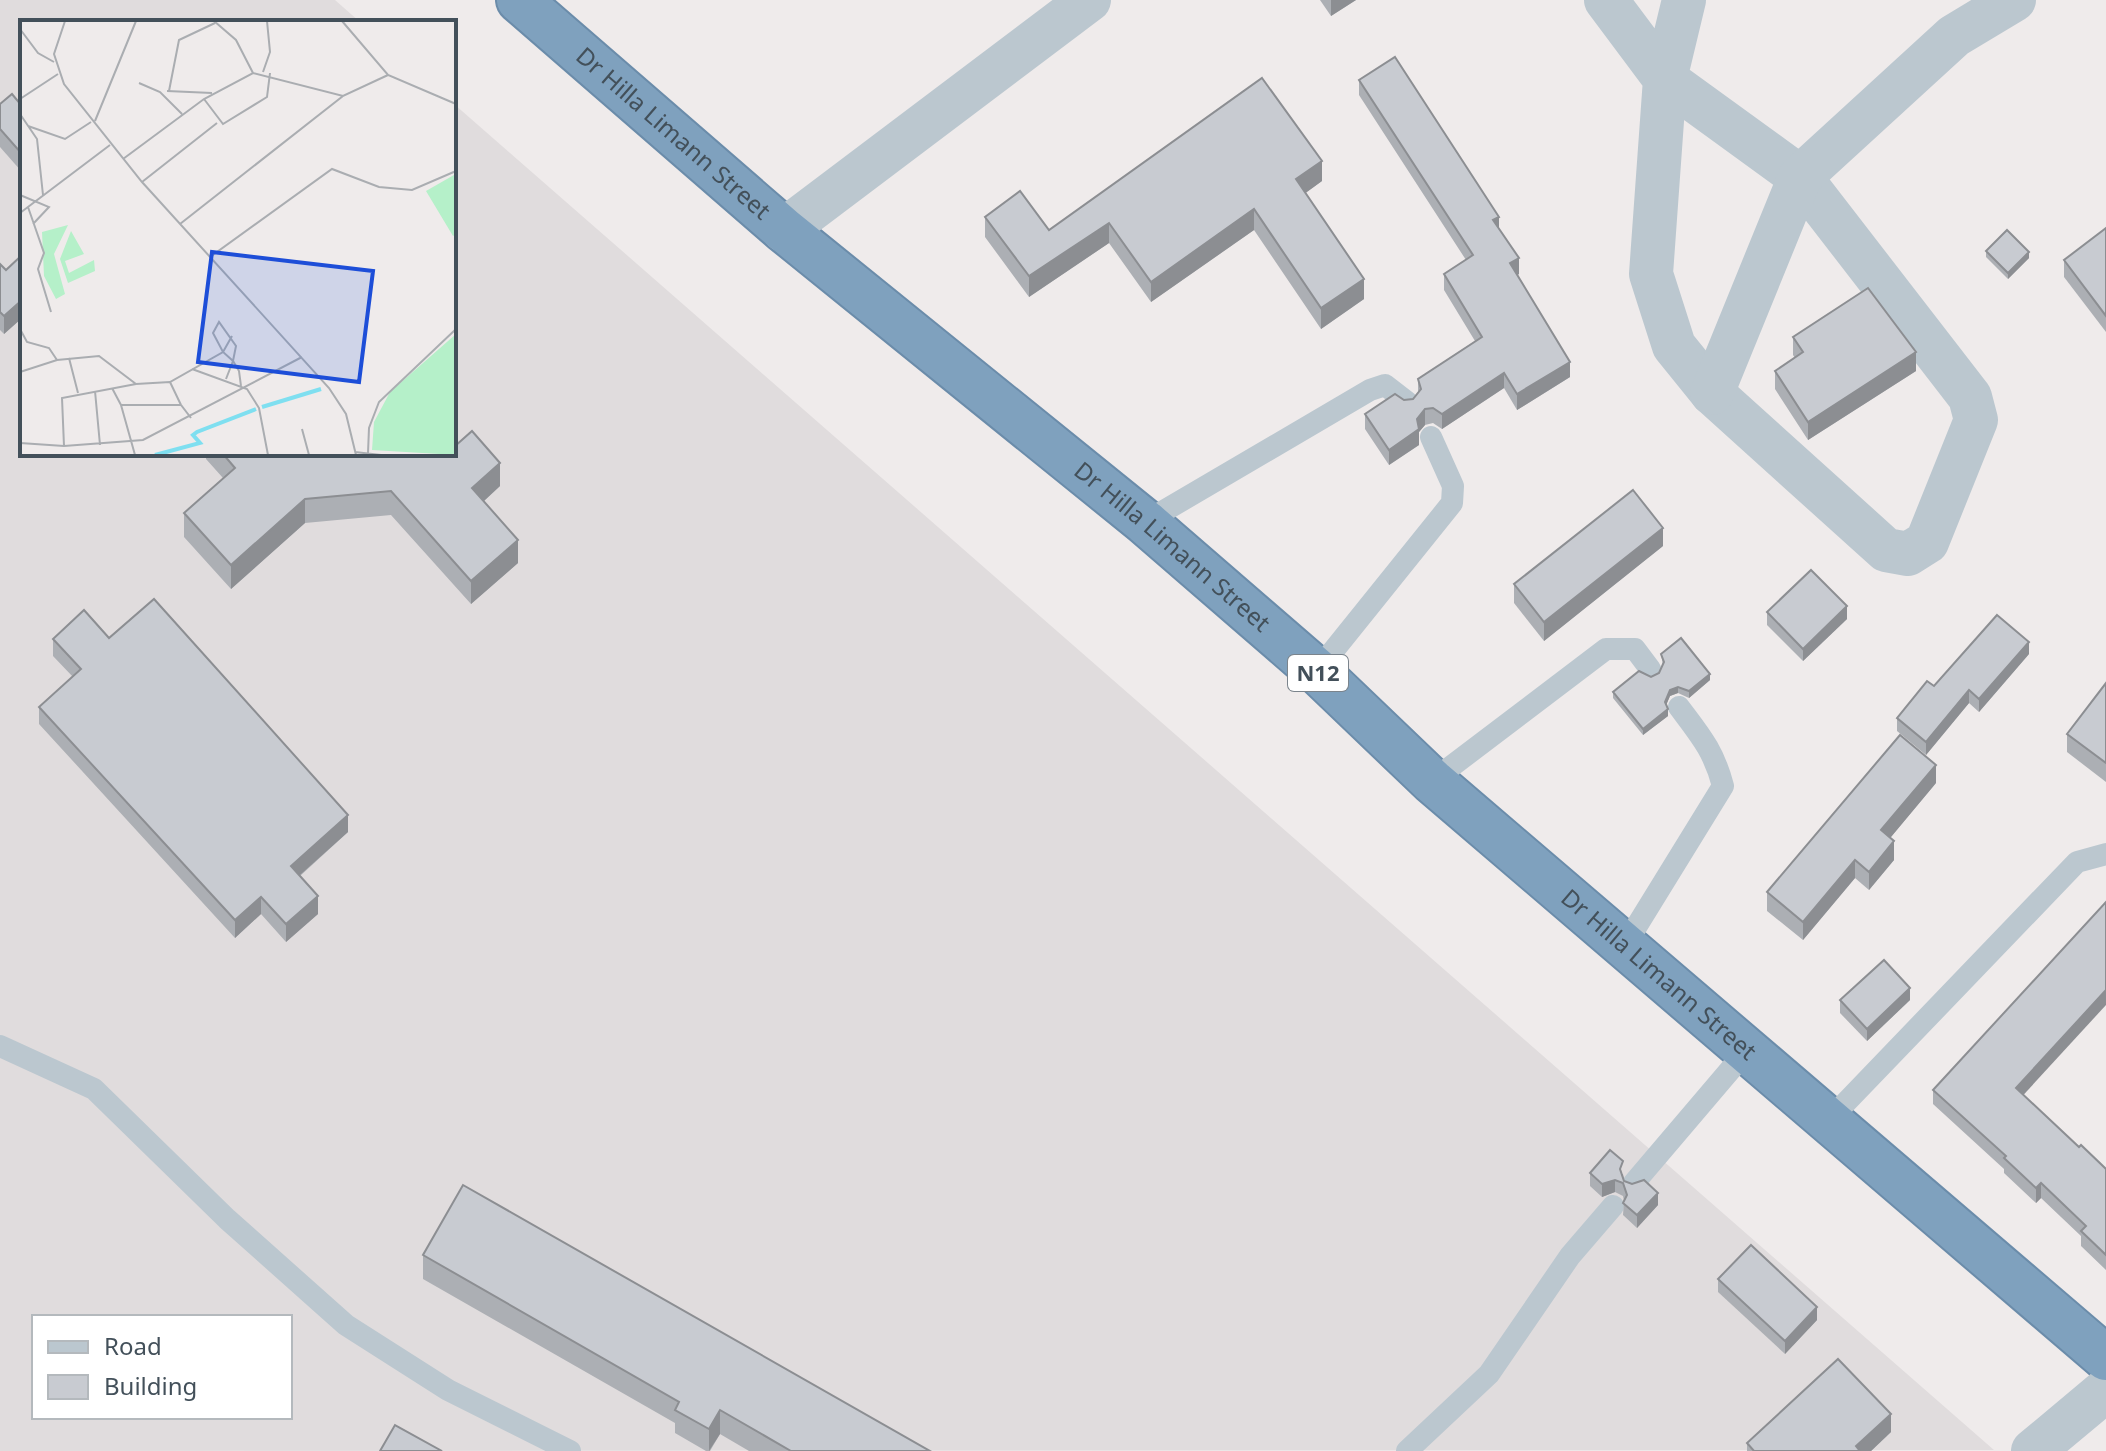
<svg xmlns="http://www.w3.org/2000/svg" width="2106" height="1451" viewBox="0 0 2106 1451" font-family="'Noto Sans',sans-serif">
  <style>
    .education { fill: #e0dcdd; fill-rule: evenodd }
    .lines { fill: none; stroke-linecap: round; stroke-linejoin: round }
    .highway-casing { stroke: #6b8caa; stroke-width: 48 }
    .lane { stroke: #bbc7cf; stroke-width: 22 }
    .street { stroke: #bbc7cf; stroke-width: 44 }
    .highway { stroke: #7fa1be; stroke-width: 44 }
    .wall { fill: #acafb4 }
    .shaded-wall { fill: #8c8e92 }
    .building { fill: #c8cbd1; stroke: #8c8e92; stroke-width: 2 }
    .labels { text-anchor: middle; stroke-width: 6; stroke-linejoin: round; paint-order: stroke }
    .shield { fill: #fff; stroke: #7b848c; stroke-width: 2 }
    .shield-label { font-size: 22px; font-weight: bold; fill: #43505a }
    .street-label { font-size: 24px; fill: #43505a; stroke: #fff }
    .inset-river { fill: none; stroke: #7fdff0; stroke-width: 4 }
    .inset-road { fill: none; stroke: #aaadb1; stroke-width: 2 }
    .view { fill: #1d4ed8; fill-opacity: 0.15; stroke: #1d4ed8; stroke-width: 4 }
    .inset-edge { fill: none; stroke: #43505a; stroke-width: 4 }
  </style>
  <rect width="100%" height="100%" fill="#efebeb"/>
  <path class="education" d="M0,0h335l25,22h-338v432h432v-350l1540,1346 -1994,1zM34,1317h256v100h-256z"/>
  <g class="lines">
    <g class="highway-casing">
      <g id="highway">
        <path id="s1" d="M519,0l265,230 361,292 172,149 115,110 674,577"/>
      </g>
    </g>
    <g class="lane">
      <polyline points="1145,522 1370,390 1385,385 1407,402"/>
      <polyline points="1317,671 1452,503 1453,486 1431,437"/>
      <polyline points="1432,781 1606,649 1635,649 1650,669"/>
      <path d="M1625,945l98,-159c-9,-35 -23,-51 -44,-79"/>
      <polyline points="0,1046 94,1089 227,1219 346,1325 448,1390 570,1451"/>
      <polyline points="1828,1121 2077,862 2106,854"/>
      <polyline points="1634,1183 1748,1049"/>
      <polyline points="1407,1451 1489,1374 1570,1256 1613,1206"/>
    </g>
    <g class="street">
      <polyline points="1606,0 1665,79 1800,177 1970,397 1976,420 1927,542 1908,554 1886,550 1712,393 1674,346 1651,274 1665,79 1684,0"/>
      <polyline points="784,230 1089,0"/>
      <polyline points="1712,393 1800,177 1954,36 2014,0"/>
      <polyline points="2033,1451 2106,1390"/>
    </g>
    <use href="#highway" class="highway"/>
  </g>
  <g class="wall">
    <polygon points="1320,0 1356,0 1331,16"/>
    <polygon points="1359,80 1499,228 1519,274 1517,275 1570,377 1517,410 1504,388 1442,429 1433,423 1425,425 1419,432 1419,445 1389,465 1365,429 1365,414 1404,400 1413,399 1418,392 1418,379 1475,341 1444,290 1444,274 1466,260 1359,95"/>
    <polygon points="0,104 22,106 22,172 0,147"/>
    <polygon points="1322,181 1305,193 1364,299 1321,329 1254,230 1151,302 1109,243 1029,297 985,237 985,217 1049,230"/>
    <polygon points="2106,228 2106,332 2064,277 2064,260"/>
    <polygon points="1986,251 2029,258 2008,279 1986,257"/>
    <polygon points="22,255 22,318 4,334 0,330 0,264 6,270"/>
    <polygon points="1793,337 1916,371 1808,440 1775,389 1775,371 1795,358 1793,355"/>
    <polygon points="206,454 441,454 444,456 500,486 484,501 518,563 471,604 391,515 305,523 231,589 184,537 184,513 223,478 206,459"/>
    <polygon points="1663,546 1544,641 1514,603 1514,584"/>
    <polygon points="1767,612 1847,619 1803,661 1767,625"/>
    <polygon points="109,638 348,832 300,876 318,914 286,942 261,914 235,938 39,724 39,707 73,677 53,656 53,639"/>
    <polygon points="1661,654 1710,680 1689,698 1678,693 1670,696 1666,705 1668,716 1643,735 1613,698 1613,692 1659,673 1663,665"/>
    <polygon points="2029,654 1979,712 1969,703 1926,755 1897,731 1897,718 1934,686"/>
    <polygon points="2106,683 2106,782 2067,752 2067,734"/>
    <polygon points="1936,783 1890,838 1894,860 1869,890 1855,878 1803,940 1767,911 1767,892"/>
    <polygon points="1840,1000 1910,1000 1867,1041 1840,1013"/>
    <polygon points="1933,1090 2023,1095 2079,1147 2106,1169 2106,1270 2081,1246 2081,1236 2041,1198 2036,1203 2004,1173 2004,1169 1933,1104"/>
    <polygon points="1590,1173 1623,1174 1624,1181 1658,1205 1637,1228 1623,1215 1624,1201 1623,1196 1615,1192 1602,1197 1590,1186"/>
    <polygon points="423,1255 930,1451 749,1451 720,1434 710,1451 706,1451 675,1433 675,1423 423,1279"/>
    <polygon points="1718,1279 1817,1320 1785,1354 1718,1292"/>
    <polygon points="1891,1432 1871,1451 1747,1451 1747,1443"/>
  </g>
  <g class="shaded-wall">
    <polygon points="1331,0 1356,0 1331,16"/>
    <polygon points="1322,161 1322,181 1296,200 1296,179"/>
    <polygon points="1254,209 1254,230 1151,302 1151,282"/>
    <polygon points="1499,217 1499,232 1493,220"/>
    <polygon points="1109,223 1109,243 1029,297 1029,276"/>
    <polygon points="2029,252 2029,258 2008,279 2008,273"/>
    <polygon points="1519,258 1519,274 1510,279 1510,263"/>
    <polygon points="1364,279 1364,299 1321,329 1321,308"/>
    <polygon points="22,300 22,318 4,334 4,316"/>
    <polygon points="1916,352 1916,371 1808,440 1808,422"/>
    <polygon points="1570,362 1570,377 1517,410 1517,394"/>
    <polygon points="1504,373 1504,388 1442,429 1442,414"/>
    <polygon points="1425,409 1425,425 1419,432 1419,445 1389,465 1389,450 1417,419"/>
    <polygon points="500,463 500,486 472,512 472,488"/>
    <polygon points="305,499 305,523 231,589 231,565"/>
    <polygon points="1663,528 1663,546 1544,641 1544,622"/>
    <polygon points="518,540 518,563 471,604 471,581"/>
    <polygon points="1847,606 1847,619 1803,661 1803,649"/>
    <polygon points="2029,642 2029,654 1979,712 1979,699"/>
    <polygon points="1710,674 1710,680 1689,698 1689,691"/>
    <polygon points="1678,687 1678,693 1670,696 1665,708 1665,702 1670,690"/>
    <polygon points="1969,690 1969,703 1926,755 1926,742"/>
    <polygon points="1668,709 1668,716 1643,735 1643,729"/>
    <polygon points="1936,765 1936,783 1881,849 1881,830"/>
    <polygon points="348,815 348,832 291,883 291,866"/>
    <polygon points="1894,841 1894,860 1869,890 1869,872"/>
    <polygon points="1855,860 1855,878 1803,940 1803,922"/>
    <polygon points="318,896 318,914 286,942 286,924"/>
    <polygon points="261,897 261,914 235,938 235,920"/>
    <polygon points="1910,988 1910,1000 1867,1041 1867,1029"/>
    <polygon points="2106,990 2106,1005 2016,1103 2016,1088"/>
    <polygon points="1615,1180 1615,1192 1602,1197 1602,1184"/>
    <polygon points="2041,1183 2041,1198 2036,1203 2036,1188"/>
    <polygon points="1658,1193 1658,1205 1637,1228 1637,1215"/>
    <polygon points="1817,1307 1817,1320 1785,1354 1785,1341"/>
    <polygon points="720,1410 720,1434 709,1451 709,1429"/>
    <polygon points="1891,1414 1891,1432 1871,1451 1856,1451 1856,1446"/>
  </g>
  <g class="building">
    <polygon points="1395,57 1499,217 1493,220 1519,258 1510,263 1570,362 1517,394 1504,373 1442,414 1433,408 1425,409 1417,419 1419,429 1389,450 1365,414 1395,394 1404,400 1413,399 1421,389 1418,379 1482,337 1444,274 1473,255 1359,80"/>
    <polygon points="1262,78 1322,161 1296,179 1364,279 1321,308 1254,209 1151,282 1109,223 1029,276 985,217 1020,191 1049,230"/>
    <polygon points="12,94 22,106 22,154 0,129 0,104"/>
    <polygon points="2106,228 2106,316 2064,260"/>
    <polygon points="2007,230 2029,252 2008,273 1986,251"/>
    <polygon points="22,255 22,300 4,316 0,312 0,264 6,270"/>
    <polygon points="1868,288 1916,352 1808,422 1775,371 1803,352 1793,337"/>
    <polygon points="472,431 500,463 472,488 518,540 471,581 391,491 305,499 231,565 184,513 235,468 223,454 441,454 444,456 446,454 454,454 454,447"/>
    <polygon points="1633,490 1663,528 1544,622 1514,584"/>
    <polygon points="1811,570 1847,606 1803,649 1767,612"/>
    <polygon points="154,599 348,815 291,866 318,896 286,924 261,897 235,920 39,707 81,669 53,639 84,610 109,638"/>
    <polygon points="1997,615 2029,642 1979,699 1969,690 1926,742 1897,718 1927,681 1934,686"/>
    <polygon points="1681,638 1710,674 1689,691 1678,687 1670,690 1665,702 1668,709 1643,729 1613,692 1639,671 1651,677 1659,673 1664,662 1661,654"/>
    <polygon points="2106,683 2106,763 2067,734"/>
    <polygon points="1900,735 1936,765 1881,830 1894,841 1869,872 1855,860 1803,922 1767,892"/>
    <polygon points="2106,902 2106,990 2016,1088 2079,1147 2081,1145 2106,1169 2106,1255 2081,1231 2086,1226 2041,1183 2036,1188 2004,1158 2006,1156 1933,1090"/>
    <polygon points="1884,960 1910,988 1867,1029 1840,1000"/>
    <polygon points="1610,1150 1623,1161 1620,1169 1624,1181 1632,1184 1644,1180 1658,1193 1637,1215 1623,1203 1627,1195 1623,1183 1615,1180 1602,1184 1590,1173"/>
    <polygon points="463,1185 930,1451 791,1451 720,1410 709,1429 675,1410 679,1402 423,1255"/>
    <polygon points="1751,1245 1817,1307 1785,1341 1718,1279"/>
    <polygon points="1838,1359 1891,1414 1856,1446 1860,1451 1754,1451 1747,1443"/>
    <polygon points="395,1425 442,1451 380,1451"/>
  </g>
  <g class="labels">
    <rect class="shield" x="1288" y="655" width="60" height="36" rx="6"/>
    <g class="shield-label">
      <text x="1318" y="681">N12</text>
    </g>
    <g class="street-label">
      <text dy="8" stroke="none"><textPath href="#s1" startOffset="204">Dr Hilla Limann Street</textPath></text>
      <text dy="8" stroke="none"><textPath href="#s1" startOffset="852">Dr Hilla Limann Street</textPath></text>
      <text dy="8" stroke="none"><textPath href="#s1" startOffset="1500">Dr Hilla Limann Street</textPath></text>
    </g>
  </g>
  <g transform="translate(20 20)">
    <rect width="436" height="436" fill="#efebeb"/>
    <path d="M48,205l-14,29 11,40 -9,5 -12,-23 -2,-44zM51,211l13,23 -19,7 4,12 25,-13 1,11 -27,12 -8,-24zM436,314v121l-84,-5 2,-28 16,-30z" fill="#b5f0c9"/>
    <path d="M434,155l2,59 -3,2 -27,-45z" fill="#b5f0c9"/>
    <path class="inset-river" d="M242,387l59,-18M135,435l45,-12 -7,-8 4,-3 59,-23"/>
    <path class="inset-road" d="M45,1l-11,33 10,30 78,98 187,206 17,26 10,41M194,1l22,19 17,33M322,1l46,54 68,29M0,9l18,24 16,9M243,52l7,-20 -3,-31M119,63l21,9 22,22M147,71l45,2M149,71l10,-51 36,-17M0,79l38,-25M184,79l19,25 44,-27 3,-24M0,94l17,25 6,56M75,101l41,-100M8,106l37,13 26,-17M103,139l81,-60 49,-26 90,23 45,-21M122,162l75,-59M0,175l29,12 -16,17M8,187l16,46 -6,16 13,43M0,193l90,-68M160,204l163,-128M190,237l122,-88 47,18 33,3 44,-19M0,309l7,13 22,6 8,12M49,338l9,35M172,349l55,20 12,19 9,47M0,352l37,-12 42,-4 37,28 34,-2 53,-30 9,-16M206,359l7,-18 3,-15 -17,-24 -6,11 10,19 10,9 6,10 2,15M150,362l11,23M92,368l9,17h60l10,13M75,371l5,54M101,385l14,50M282,409l7,26M0,423l44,3 79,-6 159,-83M44,426l-2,-48 74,-14M335,432l26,3M348,433l1,-25 10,-26 77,-73"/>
    <path class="view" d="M192,232l161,19 -14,111 -161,-20z"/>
    <rect width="436" height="436" class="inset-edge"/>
  </g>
  <rect x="32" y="1315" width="260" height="104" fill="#ffffff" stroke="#b4b9bd" stroke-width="2"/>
  <rect x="48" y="1341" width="40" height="12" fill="#bbc7cf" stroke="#b4b9bd" stroke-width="2"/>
  <text x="104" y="1355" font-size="24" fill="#43505a">Road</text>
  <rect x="48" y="1375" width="40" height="24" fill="#c8cbd1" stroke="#b4b9bd" stroke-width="2"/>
  <text x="104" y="1395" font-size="24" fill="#43505a">Building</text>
</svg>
